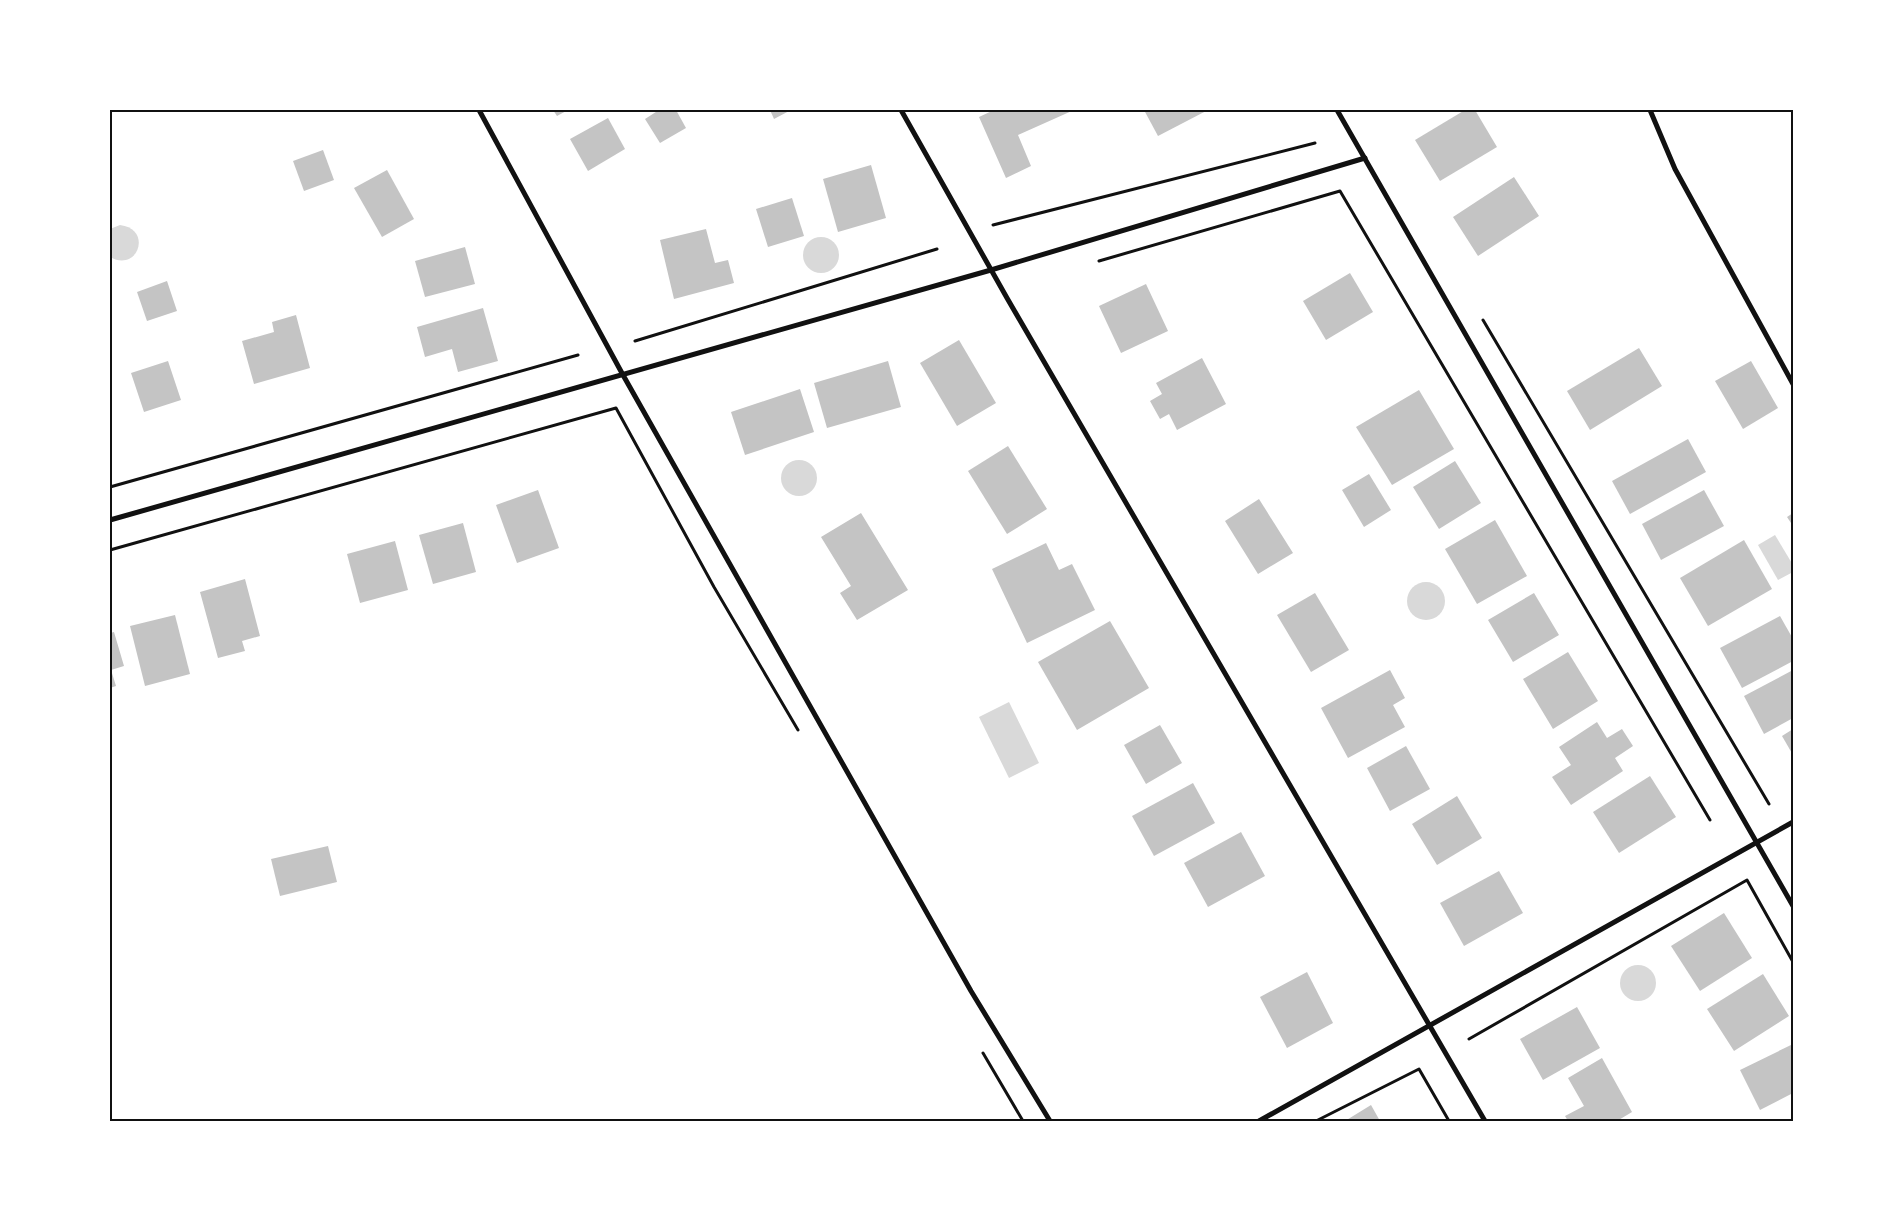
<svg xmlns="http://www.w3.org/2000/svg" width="1903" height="1231" viewBox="0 0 1903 1231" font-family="Barlow,sans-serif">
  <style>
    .water { fill: #d9d9d9 }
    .building { fill: #c4c4c4 }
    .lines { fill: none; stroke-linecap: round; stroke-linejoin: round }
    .path { stroke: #111; stroke-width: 3 }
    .minor { stroke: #111; stroke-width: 5 }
    .neatline { fill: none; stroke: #111; stroke-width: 2 }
  </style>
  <rect width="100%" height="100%" fill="#fff"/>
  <g class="water">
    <path d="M120,225c33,4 18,48 -10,32v-28z"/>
    <circle cx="821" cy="255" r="18"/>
    <circle cx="799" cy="478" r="18"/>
    <polygon points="1775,535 1793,565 1793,572 1778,580 1758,545"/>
    <circle cx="1426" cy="601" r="19"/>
    <polygon points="1009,702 1039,763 1009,778 979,717"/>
    <circle cx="1638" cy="983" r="18"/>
  </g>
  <g class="building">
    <polygon points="553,110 568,110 557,116"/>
    <polygon points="659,110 676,110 686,128 660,143 645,119"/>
    <polygon points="770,110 791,110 774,119"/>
    <polygon points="994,110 1074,110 1018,135 1031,166 1006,178 979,117"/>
    <polygon points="1144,110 1208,110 1158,136"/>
    <polygon points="1465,110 1475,110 1497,147 1440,181 1415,140"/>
    <polygon points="608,118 625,149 588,171 570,139"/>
    <polygon points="323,150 334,180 304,191 293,161"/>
    <polygon points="871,165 886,218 838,232 823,179"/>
    <polygon points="387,170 414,219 382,237 354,188"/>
    <polygon points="1514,177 1539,216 1478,256 1453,217"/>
    <polygon points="792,198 804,236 768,247 756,209"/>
    <polygon points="706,229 715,263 728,260 734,283 674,299 660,240"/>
    <polygon points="465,247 475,284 425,297 415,261"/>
    <polygon points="1350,273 1373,312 1326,340 1303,301"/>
    <polygon points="167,281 177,311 147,321 137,292"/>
    <polygon points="1146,284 1168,331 1121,353 1099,306"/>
    <polygon points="483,308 498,361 458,372 452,349 425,357 417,327"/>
    <polygon points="296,315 310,368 254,384 242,341 274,332 272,322"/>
    <polygon points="959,340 996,403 957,426 920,363"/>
    <polygon points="1639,348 1662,386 1590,430 1567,391"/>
    <polygon points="1202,358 1226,404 1177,430 1169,414 1160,419 1150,401 1162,394 1156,383"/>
    <polygon points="168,361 181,400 144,412 131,373"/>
    <polygon points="888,361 901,407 827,428 814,383"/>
    <polygon points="1751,361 1778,408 1743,429 1715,381"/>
    <polygon points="800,389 814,432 745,455 731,412"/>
    <polygon points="1419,390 1454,449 1392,485 1356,427"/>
    <polygon points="1688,439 1706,472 1630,514 1612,481"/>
    <polygon points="1008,446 1047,509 1007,534 968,471"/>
    <polygon points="1455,461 1481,503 1439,529 1413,487"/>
    <polygon points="1369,474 1391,510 1364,527 1342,490"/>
    <polygon points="538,490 559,548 517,563 496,505"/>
    <polygon points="1704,490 1724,526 1661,560 1642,524"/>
    <polygon points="1259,499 1293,553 1258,574 1225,521"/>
    <polygon points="861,513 908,590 857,620 840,593 851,586 821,537"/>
    <polygon points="1793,513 1793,526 1787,517"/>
    <polygon points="1495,520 1527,576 1477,604 1445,549"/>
    <polygon points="463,523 476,572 433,584 419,535"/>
    <polygon points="1744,540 1772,589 1708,626 1680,578"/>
    <polygon points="395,541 408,590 360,603 347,554"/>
    <polygon points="1046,543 1059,570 1072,564 1095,610 1027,643 992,569"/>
    <polygon points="245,579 260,636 242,641 245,651 218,658 200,592"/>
    <polygon points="1315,593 1349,650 1311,672 1277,615"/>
    <polygon points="1534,593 1559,635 1513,662 1488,620"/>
    <polygon points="175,615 190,674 145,686 130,626"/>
    <polygon points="1780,616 1793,639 1793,661 1742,688 1720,648"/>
    <polygon points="1110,621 1149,688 1077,730 1038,662"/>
    <polygon points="114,632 124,666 111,670 116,686 110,688 110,633"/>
    <polygon points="1568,652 1598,701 1553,729 1523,679"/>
    <polygon points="1390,670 1405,698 1393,705 1405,727 1348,758 1321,708"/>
    <polygon points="1793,670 1793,718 1764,734 1744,696"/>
    <polygon points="1597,722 1607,738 1622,729 1633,746 1615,758 1623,771 1571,805 1552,777 1571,765 1559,747"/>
    <polygon points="1160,725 1182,763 1146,784 1124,745"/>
    <polygon points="1793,729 1793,755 1782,736"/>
    <polygon points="1406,746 1430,789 1390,811 1367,768"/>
    <polygon points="1650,776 1676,817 1619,853 1593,812"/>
    <polygon points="1193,783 1215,823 1154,856 1132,816"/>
    <polygon points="1457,796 1482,838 1437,865 1412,824"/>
    <polygon points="1241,832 1265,876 1208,907 1184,863"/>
    <polygon points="328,846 337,882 280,896 271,859"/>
    <polygon points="1499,871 1523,913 1464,946 1440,903"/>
    <polygon points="1724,913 1752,958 1700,991 1671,946"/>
    <polygon points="1307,972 1333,1023 1287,1048 1260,997"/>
    <polygon points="1763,974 1789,1016 1734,1051 1707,1009"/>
    <polygon points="1577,1007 1600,1048 1543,1080 1520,1039"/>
    <polygon points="1793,1044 1793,1093 1760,1110 1740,1070"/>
    <polygon points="1602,1058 1632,1112 1617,1121 1568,1121 1565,1116 1584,1106 1568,1078"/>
    <polygon points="1371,1105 1380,1121 1345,1121"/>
  </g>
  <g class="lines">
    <g class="path">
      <polyline points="993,225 1315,143"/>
      <polyline points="1099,261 1340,191 1710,820"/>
      <polyline points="1483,320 1769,804"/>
      <polyline points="635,341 937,249"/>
      <polyline points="110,487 578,355"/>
      <polyline points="110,550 616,408 714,587 798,730"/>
      <polyline points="1469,1039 1747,880 1793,962"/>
      <polyline points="983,1053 1023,1121"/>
      <polyline points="1316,1121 1419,1069 1449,1121"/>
    </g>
    <g class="minor">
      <polyline points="479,110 623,375 971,991 1050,1121"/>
      <polyline points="901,110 1007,298 1485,1121"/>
      <polyline points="1337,110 1793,906"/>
      <polyline points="1650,110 1675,169 1793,384"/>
      <polyline points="110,520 991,270 1365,158"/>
      <polyline points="1259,1121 1793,822"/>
    </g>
  </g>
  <rect width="1903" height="1231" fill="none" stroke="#ffffff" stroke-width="222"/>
  <rect x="111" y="111" width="1681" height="1009" class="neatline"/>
</svg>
